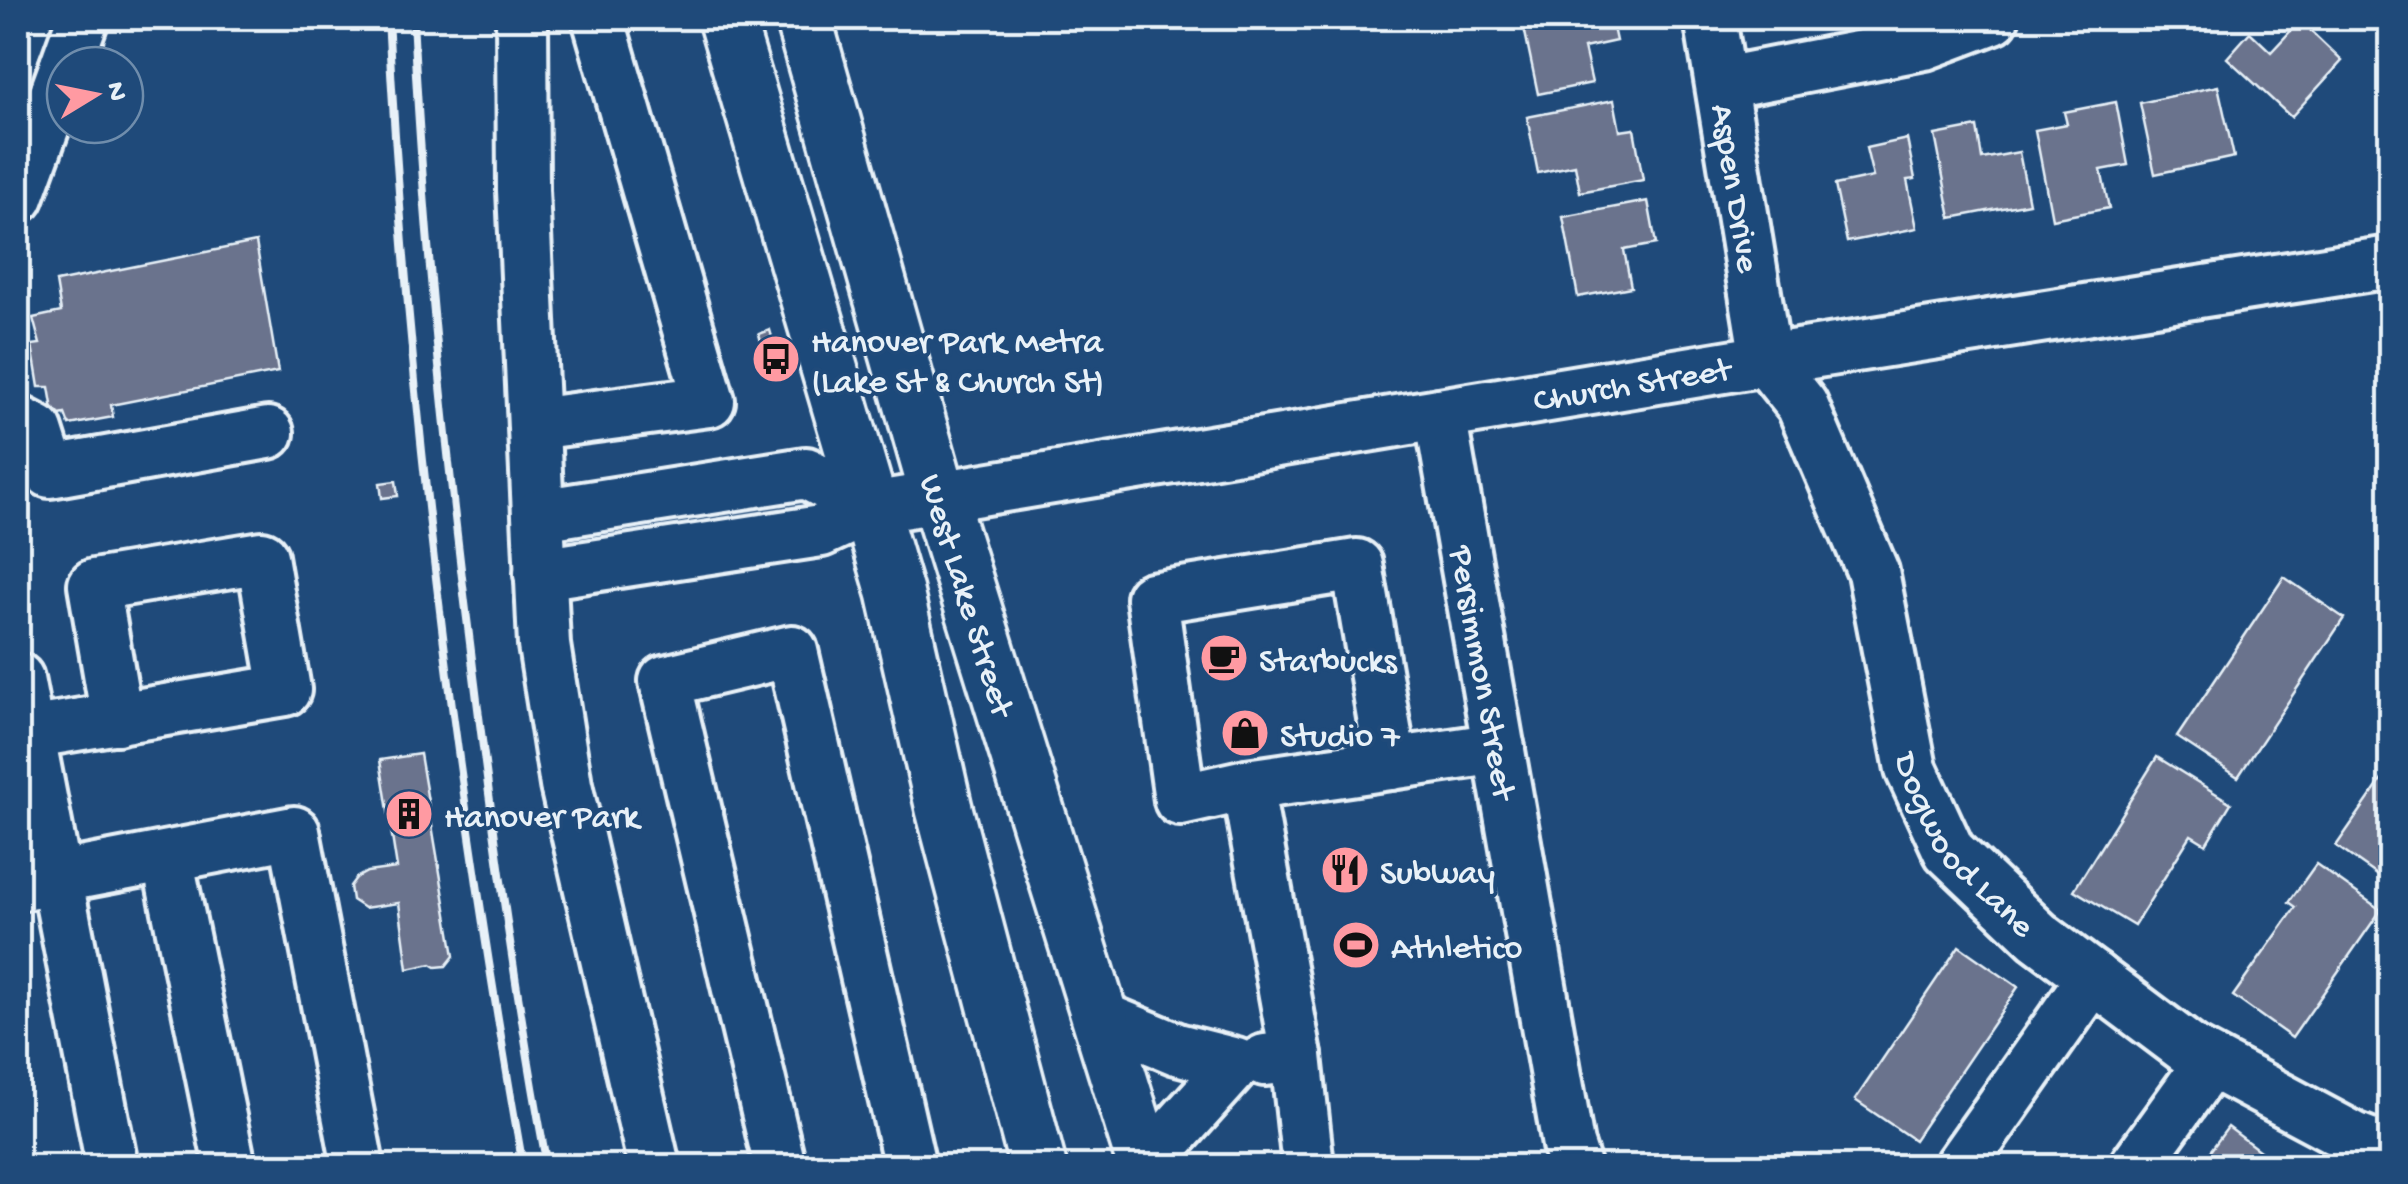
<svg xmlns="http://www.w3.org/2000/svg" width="2408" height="1184" viewBox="0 0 2408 1184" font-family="'Gochi Hand',sans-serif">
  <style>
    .building { fill: #6b738d; stroke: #e8f1f8; stroke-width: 2.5 }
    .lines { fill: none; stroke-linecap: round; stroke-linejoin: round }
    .minor-casing { stroke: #e8f1f8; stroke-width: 58 }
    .highway-casing { stroke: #e8f1f8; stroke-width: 62 }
    .minor { stroke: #1f4a7a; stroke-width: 50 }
    .highway { stroke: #1f4a7a; stroke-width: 55 }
    .rail { stroke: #e8f1f8; stroke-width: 8 }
    .labels { text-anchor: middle; stroke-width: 8; stroke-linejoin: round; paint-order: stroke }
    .street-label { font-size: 35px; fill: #e8f1f8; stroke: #1f4a7a }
    .poi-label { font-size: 35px; fill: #e8f1f8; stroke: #1f4a7a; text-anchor: start }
  </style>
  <rect width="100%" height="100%" fill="#1f4a7a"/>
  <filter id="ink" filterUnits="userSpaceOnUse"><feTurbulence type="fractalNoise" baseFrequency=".01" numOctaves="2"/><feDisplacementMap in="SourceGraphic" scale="20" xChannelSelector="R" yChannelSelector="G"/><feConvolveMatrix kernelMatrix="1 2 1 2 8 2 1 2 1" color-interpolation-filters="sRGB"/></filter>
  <g filter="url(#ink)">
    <g class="building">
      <polygon points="1522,18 1611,18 1616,41 1584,48 1592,83 1538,94"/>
      <polygon points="2300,21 2342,61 2291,117 2227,58 2250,32 2271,52"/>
      <polygon points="2218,86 2234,157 2155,174 2140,103"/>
      <polygon points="1614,100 1620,131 1634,129 1643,180 1580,192 1575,165 1538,173 1527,117"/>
      <polygon points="2116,102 2128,165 2101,170 2109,208 2052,219 2035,130 2067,124 2064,112"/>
      <polygon points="1977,127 1982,159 2019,152 2029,203 1951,218 1935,135"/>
      <polygon points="1907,139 1915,179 1907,180 1917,228 1847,242 1835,185 1873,177 1866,148"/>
      <polygon points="1648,201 1656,244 1624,250 1631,287 1578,297 1563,217"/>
      <polygon points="256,242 278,372 111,405 113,417 69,425 65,414 54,416 49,387 39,387 32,345 40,344 33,318 61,312 56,282"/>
      <polygon points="770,330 777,355 765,358 759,334"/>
      <polygon points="396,481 398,496 382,498 380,483"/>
      <polygon points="2284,577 2344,618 2238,777 2177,737"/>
      <polygon points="420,754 454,956 446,966 436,967 431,964 408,969 399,903 364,908 352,900 350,886 356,878 367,872 397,868 380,760"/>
      <polygon points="2157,757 2231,803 2206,844 2191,835 2134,926 2074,890"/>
      <polygon points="2390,768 2390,884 2336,846"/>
      <polygon points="2316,864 2381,910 2292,1038 2233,996 2296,907 2289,902"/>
      <polygon points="1959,946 2018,987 1914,1140 1855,1100"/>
      <polygon points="2228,1127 2280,1166 2199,1166"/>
    </g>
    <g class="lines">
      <g class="minor-casing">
        <g id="minor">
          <polyline points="522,18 523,190 544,645 566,785 654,1166"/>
          <path id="s1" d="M1710,18l56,342 36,45 71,167 38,197 38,82 89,85 153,115 163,87 36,14"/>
          <polyline points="66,65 83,18"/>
          <polyline points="1723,83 1924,44 1993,18"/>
          <polyline points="18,197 65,68"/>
          <path id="s2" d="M1440,414l128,731 7,21"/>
          <polyline points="18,421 37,431 50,472 268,433"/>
          <polyline points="535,424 709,401 598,18"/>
          <polyline points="539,515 806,473 871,508"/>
          <path id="s3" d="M540,574l281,-43 50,-23 895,-148 624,-98"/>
          <polyline points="18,679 112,1166"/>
          <polyline points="28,733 285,690 262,557 94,585 117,719"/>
          <polyline points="1247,785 1180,800 1152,598 1357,565 1391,764"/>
          <polyline points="167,857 230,1166"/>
          <polyline points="18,885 294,832 358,1166"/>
          <polyline points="1100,1017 1177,1049 1236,1064 1146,1164"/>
          <polyline points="1296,1056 1247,785 1499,748"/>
          <polyline points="1265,1060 1296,1056 1308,1166"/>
          <polyline points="780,1166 665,681 792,651 910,1166"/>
          <polyline points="1960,1166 2093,977"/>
          <polyline points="2135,1166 2210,1062"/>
        </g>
      </g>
      <g class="highway-casing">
        <g id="highway">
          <polyline points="726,18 895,592 944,809 1038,1166"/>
          <path id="s4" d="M803,18l136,480 207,668"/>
        </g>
      </g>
      <use href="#minor" class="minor"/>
      <use href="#highway" class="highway"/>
      <g class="rail">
        <path d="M388,18c20,384 68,769 135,1148"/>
        <path d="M413,18c10,208 31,417 57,625 21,175 45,350 77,523"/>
      </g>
    </g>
  </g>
  <defs>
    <g id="bus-disc" transform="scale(2.5)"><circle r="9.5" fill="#ff9aa2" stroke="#1f4a7a"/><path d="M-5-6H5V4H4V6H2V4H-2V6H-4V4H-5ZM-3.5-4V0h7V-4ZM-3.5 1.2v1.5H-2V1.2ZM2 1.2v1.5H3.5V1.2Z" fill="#111"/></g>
    <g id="cafe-disc" transform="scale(2.5)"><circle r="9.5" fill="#ff9aa2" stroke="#1f4a7a"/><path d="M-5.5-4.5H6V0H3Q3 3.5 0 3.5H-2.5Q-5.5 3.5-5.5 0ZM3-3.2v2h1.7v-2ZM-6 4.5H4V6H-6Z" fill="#111"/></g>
    <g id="shop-disc" transform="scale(2.5)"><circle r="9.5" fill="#ff9aa2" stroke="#1f4a7a"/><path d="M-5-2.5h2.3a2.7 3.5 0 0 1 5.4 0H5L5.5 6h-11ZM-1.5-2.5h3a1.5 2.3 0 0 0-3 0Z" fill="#111"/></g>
    <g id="building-disc" transform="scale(2.5)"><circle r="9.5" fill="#ff9aa2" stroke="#1f4a7a"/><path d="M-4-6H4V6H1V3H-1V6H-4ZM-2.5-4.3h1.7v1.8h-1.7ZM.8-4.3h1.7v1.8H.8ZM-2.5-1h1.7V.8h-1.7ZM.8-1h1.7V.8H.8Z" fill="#111"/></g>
    <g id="restaurant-disc" transform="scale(2.5)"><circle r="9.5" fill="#ff9aa2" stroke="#1f4a7a"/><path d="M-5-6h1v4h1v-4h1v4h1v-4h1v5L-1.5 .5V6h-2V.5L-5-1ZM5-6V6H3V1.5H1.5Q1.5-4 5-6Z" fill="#111"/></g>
    <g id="stadium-disc" transform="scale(2.5)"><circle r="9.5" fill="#ff9aa2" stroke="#1f4a7a"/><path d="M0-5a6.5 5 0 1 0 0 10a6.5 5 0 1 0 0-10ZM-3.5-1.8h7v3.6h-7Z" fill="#111"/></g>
  </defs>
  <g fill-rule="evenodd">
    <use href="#bus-disc" x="776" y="359"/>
    <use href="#cafe-disc" x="1224" y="658"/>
    <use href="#shop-disc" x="1245" y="733"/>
    <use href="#building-disc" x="409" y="814"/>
    <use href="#restaurant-disc" x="1345" y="870"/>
    <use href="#stadium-disc" x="1356" y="945"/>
  </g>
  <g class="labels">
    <g class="street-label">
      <text dy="12" stroke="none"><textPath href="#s1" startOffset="172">Aspen Drive</textPath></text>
      <text dy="12" stroke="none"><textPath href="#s3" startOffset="1110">Church Street</textPath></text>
      <text dy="12" stroke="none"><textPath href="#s4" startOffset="600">West Lake Street</textPath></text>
      <text dy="12" stroke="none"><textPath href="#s2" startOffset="262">Persimmon Street</textPath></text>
      <text dy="12" stroke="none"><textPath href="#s1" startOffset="880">Dogwood Lane</textPath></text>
    </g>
    <g class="poi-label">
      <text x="811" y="351">Hanover Park Metra<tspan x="811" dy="40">(Lake St &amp; Church St)</tspan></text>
      <text x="1259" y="670">Starbucks</text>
      <text x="1280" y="745">Studio 7</text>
      <text x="444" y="826">Hanover Park</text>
      <text x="1380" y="882">Subway</text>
      <text x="1391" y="957">Athletico</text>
    </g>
  </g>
  <rect width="2408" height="1184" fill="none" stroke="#1f4a7a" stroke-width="60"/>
  <rect x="30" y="30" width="2348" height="1124" fill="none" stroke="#e8f1f8" stroke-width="4" filter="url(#ink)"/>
  <g transform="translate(95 95) rotate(80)"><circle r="48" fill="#1f4a7a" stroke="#6f8dac" stroke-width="2.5"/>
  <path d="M0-8L18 38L0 25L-18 38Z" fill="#ff9aa2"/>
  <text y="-15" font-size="28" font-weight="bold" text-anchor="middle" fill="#e8f1f8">N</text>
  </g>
</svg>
